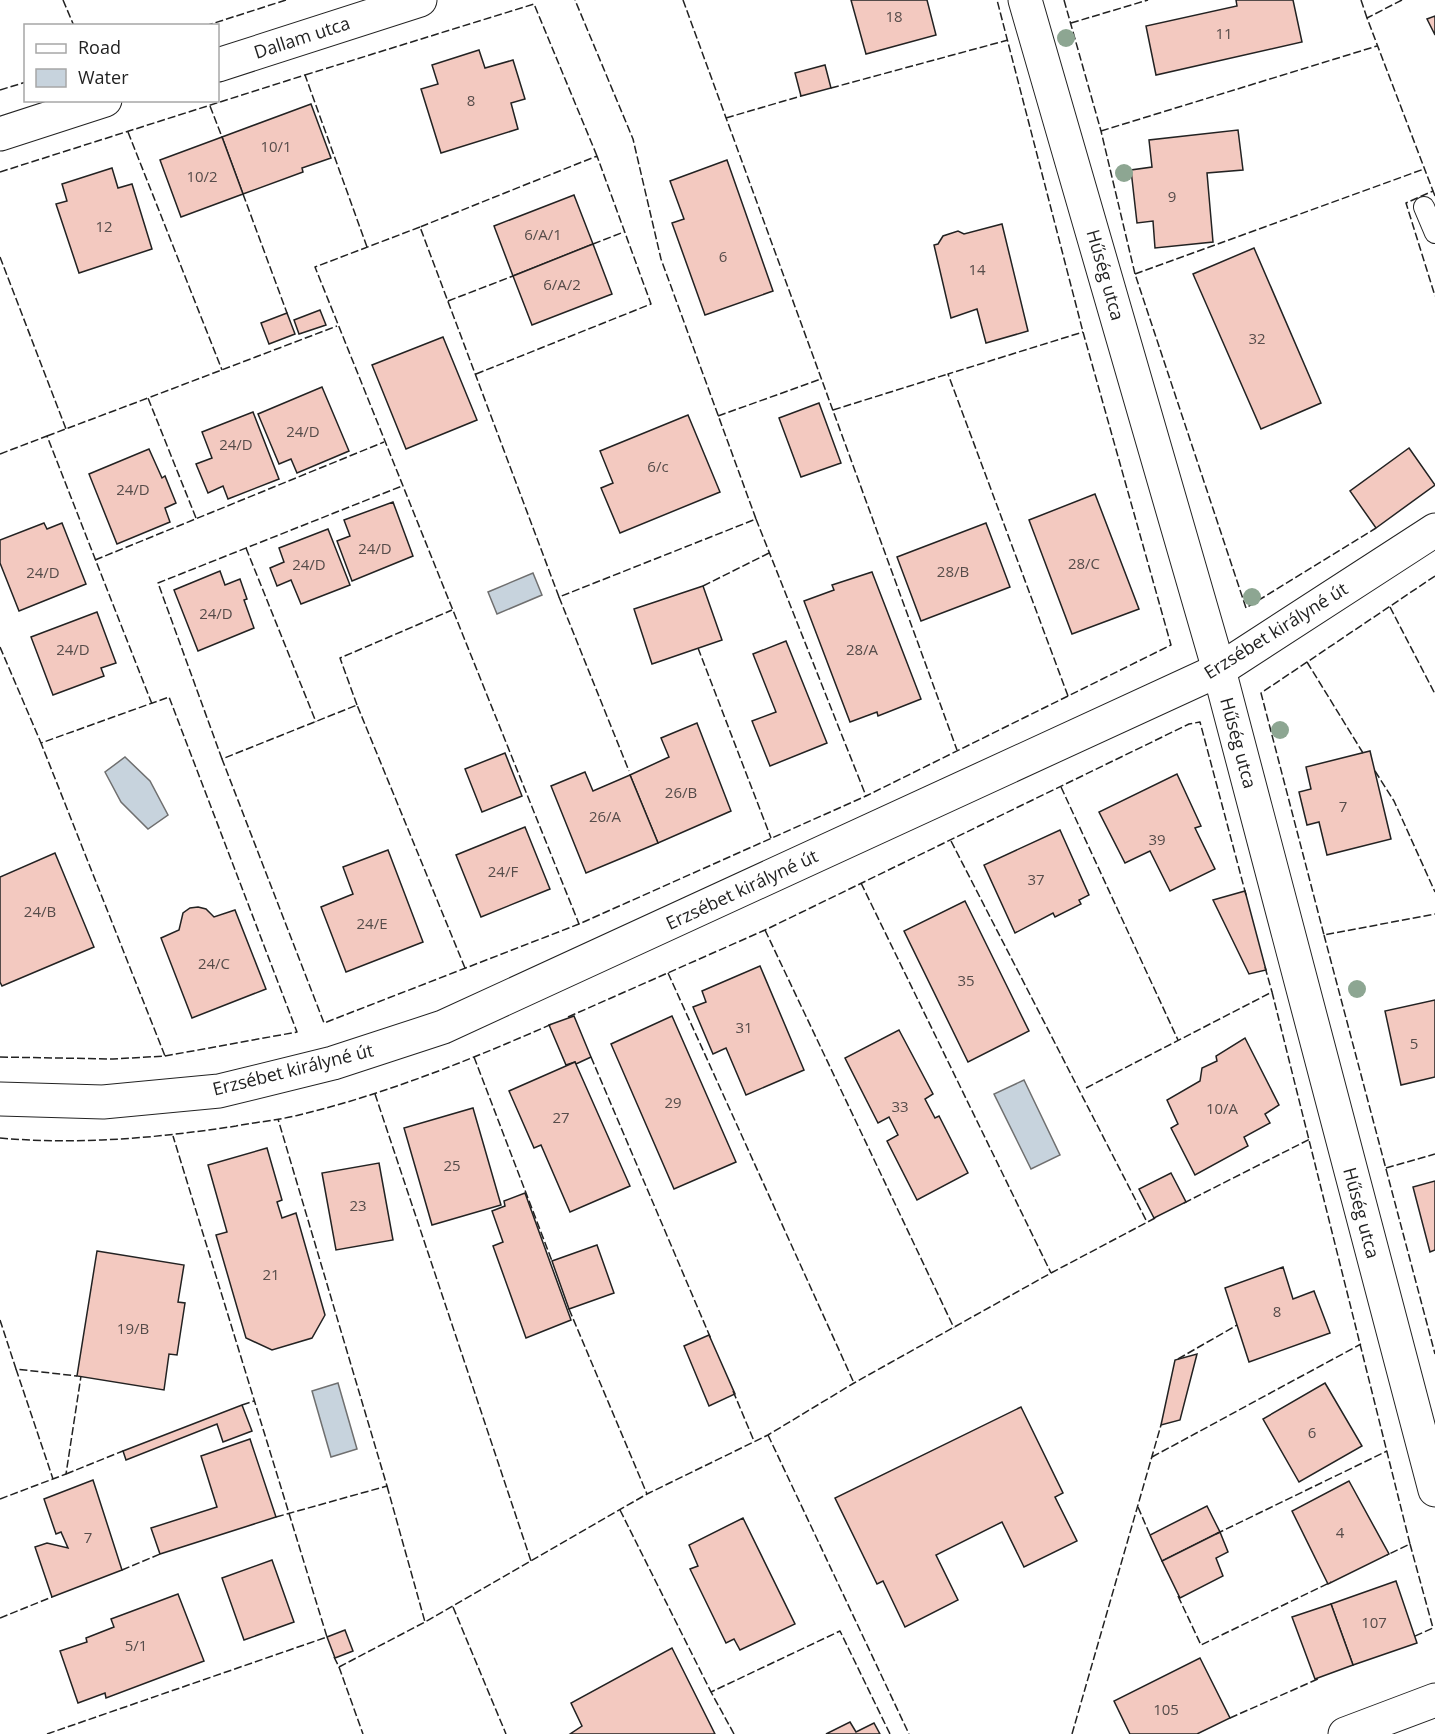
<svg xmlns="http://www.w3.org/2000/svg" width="1435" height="1734" viewBox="0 0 1435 1734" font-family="'Open Sans',sans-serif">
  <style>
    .water { fill: #c7d3dd; stroke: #6f6f6f; stroke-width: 1.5 }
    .building { fill: #f3c9c0; stroke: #222; stroke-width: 1.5 }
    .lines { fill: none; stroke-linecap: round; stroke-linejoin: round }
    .lane-casing { stroke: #222; stroke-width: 22 }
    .street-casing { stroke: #222; stroke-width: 35 }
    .secondary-casing { stroke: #222; stroke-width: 35 }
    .lane { stroke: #fff; stroke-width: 20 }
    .street { stroke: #fff; stroke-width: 33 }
    .secondary { stroke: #fff; stroke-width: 33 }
    .fence { stroke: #222; stroke-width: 1.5; stroke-dasharray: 8 3; stroke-linecap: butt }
    .tree { fill: #8da692 }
    .labels { text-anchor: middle; stroke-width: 4.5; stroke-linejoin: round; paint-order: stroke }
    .number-label { font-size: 15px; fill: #564c4a }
    .street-label { font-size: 18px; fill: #222; stroke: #fff }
  </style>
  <rect width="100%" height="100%" fill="#fff"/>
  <g class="water">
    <polygon points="533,573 542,595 497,614 488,592"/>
    <polygon points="125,757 150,781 168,815 148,829 121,802 105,772"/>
    <polygon points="1024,1080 1060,1155 1031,1169 994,1094"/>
    <polygon points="338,1383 357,1449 331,1457 312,1391"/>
  </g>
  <g class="building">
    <polygon points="851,0 927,0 936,35 866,54"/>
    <polygon points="1236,0 1293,0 1302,42 1156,75 1146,26 1237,6"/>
    <polygon points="1435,16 1435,35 1427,19"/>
    <polygon points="479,50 485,68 513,60 525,99 511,103 518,129 441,153 421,89 438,84 432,65"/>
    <polygon points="825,65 831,88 801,96 795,73"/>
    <polygon points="311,104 331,158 302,168 303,172 243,194 222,137"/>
    <polygon points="1238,130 1243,170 1207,173 1213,242 1155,248 1153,221 1137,223 1131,170 1152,167 1149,140"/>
    <polygon points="222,137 243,194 181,217 160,160"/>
    <polygon points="727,160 773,291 705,315 672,223 684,219 670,181"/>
    <polygon points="112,168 118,188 132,184 152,249 79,273 56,204 67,201 62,184"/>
    <polygon points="574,195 593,244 513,276 494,226"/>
    <polygon points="1002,224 1028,331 986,343 977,309 951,318 934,245 938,244 943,236 958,231 964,234"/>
    <polygon points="593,244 612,294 532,325 513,276"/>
    <polygon points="1254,248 1321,403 1261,429 1193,274"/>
    <polygon points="320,310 326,325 299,334 294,320"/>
    <polygon points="287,313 295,334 269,344 261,323"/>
    <polygon points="443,337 477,420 406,449 372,365"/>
    <polygon points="322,387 349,451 297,473 291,459 279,464 258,414"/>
    <polygon points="819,403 841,463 801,477 779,418"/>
    <polygon points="253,412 279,479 228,499 223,486 208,493 196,464 212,458 202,432"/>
    <polygon points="688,415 720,492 620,533 601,488 613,483 600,451"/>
    <polygon points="1409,448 1435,485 1376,528 1350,491"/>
    <polygon points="149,449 162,478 165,476 176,503 165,508 170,522 117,544 89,474"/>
    <polygon points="1095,494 1139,609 1072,634 1029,520"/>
    <polygon points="393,502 413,556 352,581 337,541 350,536 344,520"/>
    <polygon points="44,523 47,529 62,523 86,584 19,611 0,563 0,540"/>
    <polygon points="986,523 1010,587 921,621 897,557"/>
    <polygon points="328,529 350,585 301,604 291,580 277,586 270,568 284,562 279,548"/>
    <polygon points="220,571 225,585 240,579 247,599 244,600 254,628 198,651 174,590"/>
    <polygon points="872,572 921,699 878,716 877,712 850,722 804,601 834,590 832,585"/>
    <polygon points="703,586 722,640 652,664 634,609"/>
    <polygon points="97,612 116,663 101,668 104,676 53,695 31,637"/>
    <polygon points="786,641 827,743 770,766 752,721 776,712 753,654"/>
    <polygon points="697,723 731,811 658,843 630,775 669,757 661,738"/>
    <polygon points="1370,751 1391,839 1327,855 1319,822 1307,825 1299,792 1311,789 1306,767"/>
    <polygon points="505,753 522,796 482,812 465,769"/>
    <polygon points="585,772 593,791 630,775 658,843 586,873 551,786"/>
    <polygon points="1177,774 1201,826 1195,828 1215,869 1170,891 1150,851 1125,863 1099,812"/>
    <polygon points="525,827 550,889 481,917 456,855"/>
    <polygon points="1060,830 1089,895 1079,900 1081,904 1055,917 1053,913 1015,933 984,865"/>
    <polygon points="388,850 423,942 346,972 321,907 353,894 343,867"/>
    <polygon points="55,853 94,947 2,986 0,982 0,877"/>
    <polygon points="1245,891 1266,970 1249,974 1213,900"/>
    <polygon points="965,901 1029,1031 968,1062 904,931"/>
    <polygon points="198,907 206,909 214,917 235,910 266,989 192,1018 161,938 179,930 183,913 190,908"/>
    <polygon points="760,966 804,1070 746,1095 726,1048 713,1054 693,1007 706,1002 702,991"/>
    <polygon points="1435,1000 1435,1077 1401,1085 1385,1011"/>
    <polygon points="574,1016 591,1057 576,1064 575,1062 566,1065 549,1025"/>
    <polygon points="672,1016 736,1162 674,1189 611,1044"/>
    <polygon points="899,1030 933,1094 925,1099 935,1118 939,1116 968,1173 917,1200 887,1141 898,1135 889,1117 878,1123 845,1058"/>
    <polygon points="1245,1038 1279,1105 1265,1114 1270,1123 1244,1137 1248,1146 1195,1175 1171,1128 1178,1124 1167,1100 1200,1081 1202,1068 1217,1061 1216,1056"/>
    <polygon points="575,1062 630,1186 570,1212 541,1145 534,1148 509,1091"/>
    <polygon points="473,1108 501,1205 432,1225 404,1128"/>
    <polygon points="267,1148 282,1200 277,1202 282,1218 296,1213 325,1315 312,1338 272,1350 246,1338 216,1235 227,1232 208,1165"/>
    <polygon points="379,1163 393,1240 336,1250 322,1173"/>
    <polygon points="1171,1173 1186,1202 1154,1218 1139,1189"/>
    <polygon points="1435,1181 1435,1250 1430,1252 1413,1187"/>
    <polygon points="525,1193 571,1320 526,1338 493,1246 503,1242 492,1211 505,1206 504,1201"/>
    <polygon points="597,1245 614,1293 569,1309 552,1261"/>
    <polygon points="97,1251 184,1265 178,1302 185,1303 177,1355 169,1354 164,1390 77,1376"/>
    <polygon points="1283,1267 1293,1299 1314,1291 1330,1333 1249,1362 1225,1288"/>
    <polygon points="709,1335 735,1394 709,1406 684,1346"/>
    <polygon points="1197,1354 1180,1420 1161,1425 1175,1360"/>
    <polygon points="1325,1383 1362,1446 1299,1482 1263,1419"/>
    <polygon points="242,1405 252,1431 223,1442 217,1424 126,1460 123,1451"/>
    <polygon points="1021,1407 1063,1493 1055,1497 1077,1541 1024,1567 1002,1522 936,1555 958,1600 905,1627 883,1581 877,1584 835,1498"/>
    <polygon points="250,1439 276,1517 160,1554 151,1528 217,1507 201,1456"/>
    <polygon points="93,1480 122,1570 52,1597 35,1547 47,1543 68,1548 61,1532 56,1534 44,1499"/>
    <polygon points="1349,1481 1389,1554 1328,1584 1292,1511"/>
    <polygon points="1207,1506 1220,1532 1162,1561 1150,1535"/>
    <polygon points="743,1518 795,1624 740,1650 734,1639 726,1643 690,1569 698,1566 689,1545"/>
    <polygon points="1220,1532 1228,1552 1216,1558 1223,1576 1180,1598 1162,1561"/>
    <polygon points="272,1560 294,1622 244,1640 222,1578"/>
    <polygon points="1396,1581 1417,1643 1353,1665 1331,1604"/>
    <polygon points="178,1594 204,1661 106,1698 105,1693 78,1703 60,1651 87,1642 86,1638 114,1627 111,1619"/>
    <polygon points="1331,1604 1353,1665 1315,1679 1292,1617"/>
    <polygon points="345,1630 353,1651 335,1658 327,1637"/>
    <polygon points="672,1648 715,1734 570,1734 582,1726 571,1703"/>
    <polygon points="1200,1658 1230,1718 1197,1734 1130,1734 1114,1701"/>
    <polygon points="850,1722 856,1732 874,1723 880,1734 826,1734"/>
  </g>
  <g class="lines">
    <g class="lane-casing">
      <polyline id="lane" points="1424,207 1435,233"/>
    </g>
    <g class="street-casing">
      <g id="street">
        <polyline points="1025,0 1219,670 1435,1490"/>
        <polyline points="218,65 420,0"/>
        <polyline points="0,134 105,100"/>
        <polyline points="0,1099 103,1102 219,1091 333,1063 443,1027 1219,670 1435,530"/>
      </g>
    </g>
    <g class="secondary-casing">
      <polyline id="secondary" points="1345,1734 1435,1700"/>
    </g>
    <use href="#lane" class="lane"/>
    <use href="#street" class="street"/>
    <use href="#secondary" class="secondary"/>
    <g class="fence">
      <polyline points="63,0 74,26"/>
      <polyline points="683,0 957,750"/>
      <polyline points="1064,0 1101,131 1135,274 1246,608 1376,528"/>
      <polyline points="1361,0 1367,18"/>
      <polyline points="1402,0 1367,18 1433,191"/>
      <polyline points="1071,23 1148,0"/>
      <polyline points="205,26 286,0"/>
      <polyline points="305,75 534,4 597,156"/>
      <polyline points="831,88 1008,40"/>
      <polyline points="0,90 26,82"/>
      <polyline points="210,106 222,137"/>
      <polyline points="726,118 801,96"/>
      <polyline points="1101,131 1377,46"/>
      <polyline points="128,132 222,370"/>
      <polyline points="0,172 305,75 367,247"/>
      <polyline points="243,194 287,313"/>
      <polyline points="1435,196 1433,191 1406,203 1435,296"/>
      <polyline points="420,227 315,267 579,924"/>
      <polyline points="593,244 624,232"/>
      <polyline points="0,257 66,429"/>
      <polyline points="1135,274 1424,169"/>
      <polyline points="448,301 513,276"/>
      <polyline points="476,374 651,304 597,156 420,227 559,597 756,519 661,259 633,139 575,0"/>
      <polyline points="833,410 948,374"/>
      <polyline points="718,416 821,379"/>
      <polyline points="47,436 148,398"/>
      <polyline points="0,454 47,436 152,704"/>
      <polyline points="196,518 148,398 337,326"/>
      <polyline points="756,519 866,796"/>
      <polyline points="246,548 316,722"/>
      <polyline points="95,560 384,442"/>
      <polyline points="1435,576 1261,693 1324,935 1435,914"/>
      <polyline points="703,586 769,553"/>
      <polyline points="559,597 629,771"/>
      <polyline points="1390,607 1435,694"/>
      <polyline points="0,647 41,743"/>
      <polyline points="698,648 771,838"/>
      <polyline points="1307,662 1363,753"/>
      <polyline points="1068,696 948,374 1083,332"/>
      <polyline points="357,705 340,658 452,610"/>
      <polyline points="222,759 158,583 402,486"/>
      <polyline points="1375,771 1394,801 1435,892"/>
      <polyline points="1061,787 1178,1040"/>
      <polyline points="951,841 1147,1222"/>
      <polyline points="861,883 1051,1273"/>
      <polyline points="765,930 954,1328"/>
      <polyline points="1324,935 1435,1354"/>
      <polyline points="1265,967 1272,992"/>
      <polyline points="465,968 357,705 222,759 324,1023 579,924 866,796 1171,645 1083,332 997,0"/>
      <polyline points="668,973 854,1383"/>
      <polyline points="568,1017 765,930 1189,724 1200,722 1246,895"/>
      <polyline points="0,1057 113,1059 165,1056 297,1032 169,697 41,743 165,1056"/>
      <polyline points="474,1057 552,1261"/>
      <polyline points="591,1057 711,1339"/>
      <polyline points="1086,1088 1272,992 1410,1544 1387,1555"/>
      <polyline points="375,1094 531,1561"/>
      <path d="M0,1138c79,7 158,0 236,-12 21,-4 43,-6 63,-11 87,-21 171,-55 253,-91"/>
      <polyline points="1386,1168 1435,1154"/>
      <polyline points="1184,1203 1310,1139"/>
      <polyline points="569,1309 647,1494"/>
      <polyline points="0,1320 16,1369 77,1376"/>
      <polyline points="1178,1359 1237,1325"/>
      <polyline points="16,1369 53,1479"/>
      <polyline points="733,1391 754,1441"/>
      <polyline points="242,1405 254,1401"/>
      <polyline points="768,1435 909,1734"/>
      <polyline points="1152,1457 1361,1344"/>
      <polyline points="66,1474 123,1451"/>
      <polyline points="387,1486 425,1622 647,1494 768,1435 854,1383 1051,1273 1157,1217"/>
      <polyline points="0,1499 66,1474 81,1376"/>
      <polyline points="1138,1507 1150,1535"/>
      <polyline points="620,1510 711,1692"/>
      <polyline points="276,1517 387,1486 278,1119"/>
      <polyline points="1216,1534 1387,1451"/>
      <polyline points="1410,1544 1433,1628 1413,1637"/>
      <polyline points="122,1570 160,1554"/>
      <polyline points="1178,1596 1201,1645 1331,1582"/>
      <polyline points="453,1607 506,1734"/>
      <polyline points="0,1618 52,1597"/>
      <polyline points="334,1657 339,1667 425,1622"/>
      <polyline points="339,1667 363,1734"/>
      <polyline points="1230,1718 1320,1678"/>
      <polyline points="47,1734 327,1637 173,1136"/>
      <polyline points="734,1734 711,1692 840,1631 890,1734"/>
      <polyline points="1072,1734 1161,1425"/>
    </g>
  </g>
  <g class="tree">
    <circle cx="1066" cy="38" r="9"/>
    <circle cx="1124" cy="173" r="9"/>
    <circle cx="1252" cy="597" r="9"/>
    <circle cx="1280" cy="730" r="9"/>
    <circle cx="1357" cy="989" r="9"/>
  </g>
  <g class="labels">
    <g class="number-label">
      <text x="894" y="22">18</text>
      <text x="1224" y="39">11</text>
      <text x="471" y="106">8</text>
      <text x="276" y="152">10/1</text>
      <text x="202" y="182">10/2</text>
      <text x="1172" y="202">9</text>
      <text x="104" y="232">12</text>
      <text x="543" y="240">6/A/1</text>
      <text x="723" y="262">6</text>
      <text x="977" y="275">14</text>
      <text x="562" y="290">6/A/2</text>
      <text x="1257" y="344">32</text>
      <text x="303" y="437">24/D</text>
      <text x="236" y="450">24/D</text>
      <text x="658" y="472">6/c</text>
      <text x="133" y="495">24/D</text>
      <text x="375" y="554">24/D</text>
      <text x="1084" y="569">28/C</text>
      <text x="309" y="570">24/D</text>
      <text x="953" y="577">28/B</text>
      <text x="43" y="578">24/D</text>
      <text x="216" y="619">24/D</text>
      <text x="73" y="655">24/D</text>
      <text x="862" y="655">28/A</text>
      <text x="681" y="798">26/B</text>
      <text x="1343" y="812">7</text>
      <text x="605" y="822">26/A</text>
      <text x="1157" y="845">39</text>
      <text x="503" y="877">24/F</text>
      <text x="1036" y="885">37</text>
      <text x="40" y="917">24/B</text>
      <text x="372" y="929">24/E</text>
      <text x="214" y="969">24/C</text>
      <text x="966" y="986">35</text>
      <text x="744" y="1033">31</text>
      <text x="1414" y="1049">5</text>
      <text x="673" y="1108">29</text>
      <text x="900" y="1112">33</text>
      <text x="1222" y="1114">10/A</text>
      <text x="561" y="1123">27</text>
      <text x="452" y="1171">25</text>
      <text x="358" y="1211">23</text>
      <text x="271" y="1280">21</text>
      <text x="1277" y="1317">8</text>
      <text x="133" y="1334">19/B</text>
      <text x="1312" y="1438">6</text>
      <text x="1340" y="1538">4</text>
      <text x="88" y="1543">7</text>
      <text x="1374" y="1628">107</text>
      <text x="136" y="1651">5/1</text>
      <text x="1166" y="1715">105</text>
    </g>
    <g class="street-label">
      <text transform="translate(302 38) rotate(-18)" y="6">Dallam utca</text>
      <text transform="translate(1105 275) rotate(74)" y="6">Hűség utca</text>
      <text transform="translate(1276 631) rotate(-32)" y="6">Erzsébet királyné út</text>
      <text transform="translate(1238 743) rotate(75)" y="6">Hűség utca</text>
      <text transform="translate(742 890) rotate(-25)" y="6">Erzsébet királyné út</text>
      <text transform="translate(293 1070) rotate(-14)" y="6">Erzsébet királyné út</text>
      <text transform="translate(1361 1213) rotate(75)" y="6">Hűség utca</text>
    </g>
  </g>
  <rect x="24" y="24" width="195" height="78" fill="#ffffff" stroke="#a7a7a7" stroke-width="1.5"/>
  <rect x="36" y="44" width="30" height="9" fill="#ffffff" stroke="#a7a7a7" stroke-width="1.5"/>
  <text x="78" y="54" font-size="18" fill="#222222">Road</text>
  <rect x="36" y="69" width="30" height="18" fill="#c7d3dd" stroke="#a7a7a7" stroke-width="1.5"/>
  <text x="78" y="84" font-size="18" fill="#222222">Water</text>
</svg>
